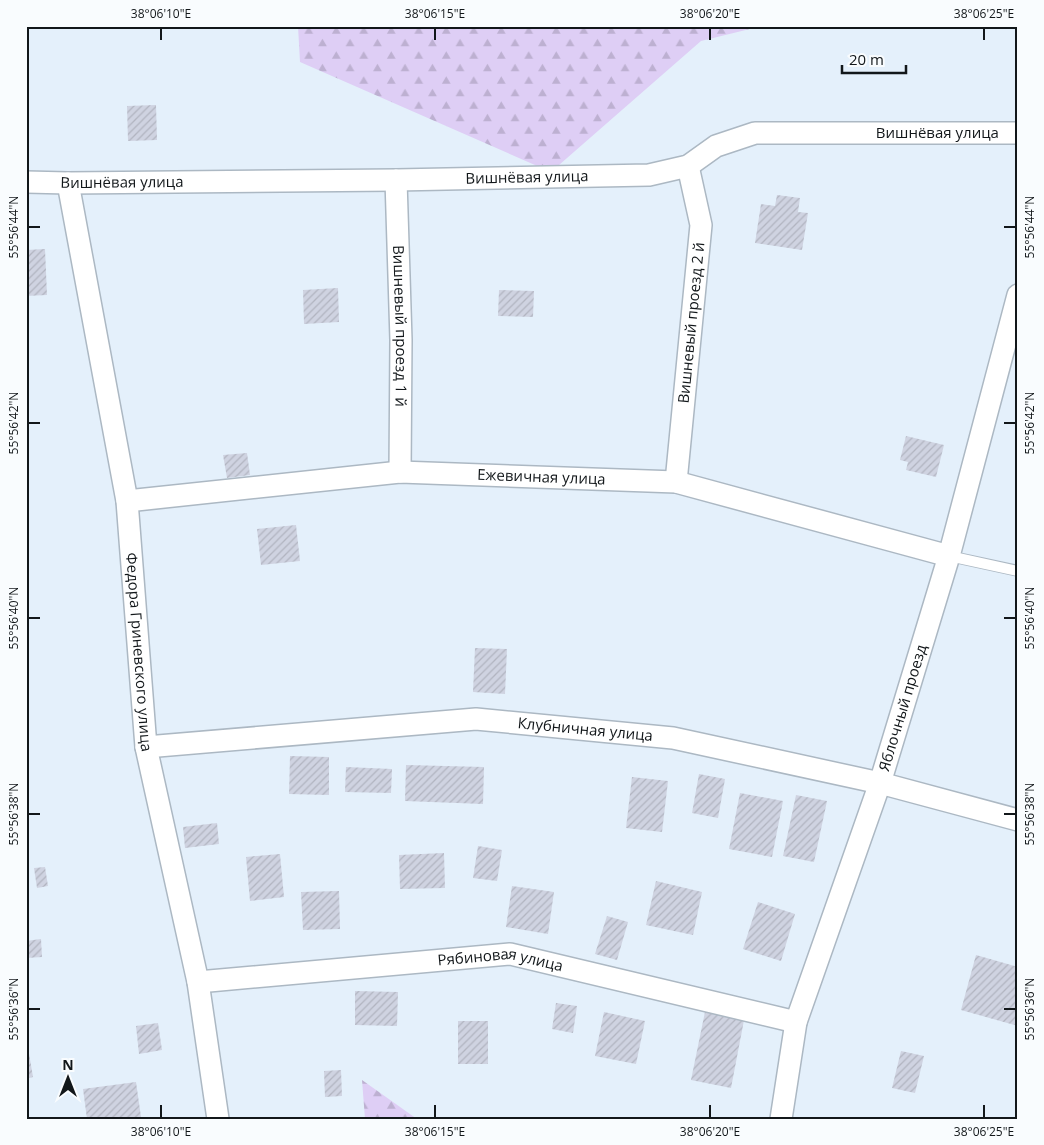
<svg xmlns="http://www.w3.org/2000/svg" width="1044" height="1145" viewBox="0 0 1044 1145" font-family="'Open Sans',sans-serif">
  <style>
    .forest { fill: url(#forest-firs) }
    .building { fill: url(#building-hatch) }
    .lines { fill: none; stroke-linecap: round; stroke-linejoin: round }
    .service-casing { stroke: #acb8c3; stroke-width: 12 }
    .minor-casing { stroke: #acb8c3; stroke-width: 24 }
    .service { stroke: #fff; stroke-width: 10 }
    .minor { stroke: #fff; stroke-width: 21 }
    .ticks { fill: none; stroke: #12171a; stroke-width: 2 }
    .labels { text-anchor: middle; stroke-width: 4; stroke-linejoin: round; paint-order: stroke }
    .street-label { font-size: 15px; fill: #12171a; stroke: #f9fcfe }
    .neatline { fill: none; stroke: #12171a; stroke-width: 2 }
    .ticks-label { font-size: 12px; text-anchor: middle; fill: #12171a }
  </style>
  <defs>
    <pattern id="forest-firs" width="22" height="20" patternUnits="userSpaceOnUse" patternTransform="scale(1.25)"><rect width="22" height="20" fill="#decef5"/><path d="M5 1l3.5 6h-7zM16 11l3.5 6h-7z" fill="#bdb0d1"/></pattern>
    <pattern id="building-hatch" width="6" height="6" patternUnits="userSpaceOnUse" patternTransform="scale(1.25)"><rect width="6" height="6" fill="#cfd3e1"/><path d="M-1 1l2-2M0 6l6-6M5 7l2-2" fill="none" stroke="#b1b4c0"/></pattern>
  </defs>
  <rect width="100%" height="100%" fill="#e4f0fb"/>
  <g class="forest">
    <polygon points="298,26 762,26 701,41 551,172 300,62"/>
    <polygon points="362,1080 417,1119 365,1119"/>
  </g>
  <g class="building">
    <polygon points="156,105 157,140 128,141 127,106"/>
    <polygon points="777,195 800,198 798,212 808,213 802,250 755,243 761,204 775,206"/>
    <polygon points="45,249 47,295 26,296 26,250"/>
    <polygon points="338,288 339,322 304,324 303,290"/>
    <polygon points="499,290 534,291 533,317 498,316"/>
    <polygon points="906,436 944,445 936,477 906,470 908,462 900,460"/>
    <polygon points="247,453 250,475 227,478 223,455"/>
    <polygon points="296,525 300,561 261,565 257,529"/>
    <polygon points="475,648 507,649 505,694 473,692"/>
    <polygon points="290,756 329,757 329,795 289,794"/>
    <polygon points="406,765 484,767 483,804 405,801"/>
    <polygon points="346,767 392,769 391,793 345,792"/>
    <polygon points="699,774 725,779 718,818 692,813"/>
    <polygon points="632,777 668,781 662,832 626,828"/>
    <polygon points="740,793 783,801 772,857 729,849"/>
    <polygon points="796,795 827,801 814,862 783,856"/>
    <polygon points="217,823 219,844 185,848 183,827"/>
    <polygon points="478,846 502,850 497,881 473,878"/>
    <polygon points="444,853 445,888 400,889 399,855"/>
    <polygon points="280,854 284,897 250,901 246,857"/>
    <polygon points="45,867 48,886 37,888 34,868"/>
    <polygon points="656,881 702,892 693,935 646,925"/>
    <polygon points="512,886 554,892 548,934 506,927"/>
    <polygon points="339,891 340,929 303,930 301,892"/>
    <polygon points="758,902 795,914 781,961 743,949"/>
    <polygon points="607,916 628,922 617,960 595,954"/>
    <polygon points="41,939 42,957 26,958 26,941"/>
    <polygon points="976,955 1018,967 1018,1026 961,1010"/>
    <polygon points="355,991 398,992 397,1026 355,1025"/>
    <polygon points="556,1003 577,1006 573,1033 552,1029"/>
    <polygon points="706,1007 745,1015 731,1088 691,1080"/>
    <polygon points="604,1012 645,1021 636,1064 595,1056"/>
    <rect x="458" y="1021" width="30" height="43"/>
    <polygon points="158,1023 162,1050 139,1054 136,1026"/>
    <polygon points="26,1042 27,1042 33,1077 26,1079"/>
    <polygon points="901,1051 924,1056 915,1093 892,1088"/>
    <polygon points="341,1070 342,1096 325,1097 324,1071"/>
    <polygon points="136,1082 141,1117 126,1119 87,1119 83,1089"/>
  </g>
  <g class="lines">
    <g class="service-casing">
      <polyline id="service" points="949,556 1018,571"/>
    </g>
    <g class="minor-casing">
      <g id="minor">
        <path id="s1" d="M396,180l5,160 -1,132"/>
        <path id="s2" d="M26,182l42,1 328,-3 253,-5 39,-9 28,-20 39,-13h263"/>
        <path id="s3" d="M68,183l59,318 19,246 52,235 20,137"/>
        <path id="s4" d="M676,482l25,-257 -13,-59"/>
        <path id="s5" d="M127,501l273,-29 276,10 273,74"/>
        <path id="s6" d="M146,747l330,-28 197,19 207,45 138,37"/>
        <path id="s7" d="M198,982l312,-28 286,68"/>
        <path id="s8" d="M781,1119l15,-97 84,-239 69,-227 69,-261"/>
      </g>
    </g>
    <use href="#service" class="service"/>
    <use href="#minor" class="minor"/>
  </g>
  <path class="ticks" d="M161,28v12M435,28v12M710,28v12M984,28v12M28,227h12M1004,227h12M28,423h12M1004,423h12M28,618h12M1004,618h12M28,814h12M1004,814h12M28,1009h12M1004,1009h12M161,1105v13M435,1105v13M710,1105v13M984,1105v13"/>
  <g class="labels">
    <g class="street-label">
      <text dy="5" stroke="none"><textPath href="#s2" startOffset="921">Вишнёвая улица</textPath></text>
      <text dy="5" stroke="none"><textPath href="#s2" startOffset="501">Вишнёвая улица</textPath></text>
      <text dy="5" stroke="none"><textPath href="#s2" startOffset="96">Вишнёвая улица</textPath></text>
      <text dy="5" stroke="none"><textPath href="#s4" startOffset="160">Вишневый проезд 2 й</textPath></text>
      <text dy="5" stroke="none"><textPath href="#s1" startOffset="146">Вишневый проезд 1 й</textPath></text>
      <text dy="5" stroke="none"><textPath href="#s5" startOffset="416">Ежевичная улица</textPath></text>
      <text dy="5" stroke="none"><textPath href="#s3" startOffset="475">Федора Гриневского улица</textPath></text>
      <text dy="5" stroke="none"><textPath href="#s8" startOffset="430">Яблочный проезд</textPath></text>
      <text dy="5" stroke="none"><textPath href="#s6" startOffset="441">Клубничная улица</textPath></text>
      <text dy="5" stroke="none"><textPath href="#s7" startOffset="304">Рябиновая улица</textPath></text>
    </g>
  </g>
  <rect width="1044" height="1145" fill="none" stroke="#f9fcfe" stroke-width="55"/>
  <g transform="translate(68 1078)" stroke="#f9fcfe" stroke-width="4" paint-order="stroke">
  <path d="M0-4L9 19L0 12L-9 19Z" fill="#12171a"/>
  <text y="-8" font-size="14" font-weight="bold" text-anchor="middle" fill="#12171a">N</text>
  </g>
  <path d="M842 65v8h64v-8" fill="none" stroke="#12171a" stroke-width="2.5"/>
  <text x="849" y="65" font-size="15" fill="#12171a" stroke="#f9fcfe" stroke-width="4" paint-order="stroke">20 m</text>
  <rect x="28" y="28" width="988" height="1090" class="neatline"/>
  <g class="ticks-label">
    <text x="161" y="18">38°06'10"E</text>
    <text x="435" y="18">38°06'15"E</text>
    <text x="710" y="18">38°06'20"E</text>
    <text x="984" y="18">38°06'25"E</text>
    <text transform="translate(14 227) rotate(-90)" y="4">55°56'44"N</text>
    <text transform="translate(1030 227) rotate(-90)" y="4">55°56'44"N</text>
    <text transform="translate(14 423) rotate(-90)" y="4">55°56'42"N</text>
    <text transform="translate(1030 423) rotate(-90)" y="4">55°56'42"N</text>
    <text transform="translate(14 618) rotate(-90)" y="4">55°56'40"N</text>
    <text transform="translate(1030 618) rotate(-90)" y="4">55°56'40"N</text>
    <text transform="translate(14 814) rotate(-90)" y="4">55°56'38"N</text>
    <text transform="translate(1030 814) rotate(-90)" y="4">55°56'38"N</text>
    <text transform="translate(14 1009) rotate(-90)" y="4">55°56'36"N</text>
    <text transform="translate(1030 1009) rotate(-90)" y="4">55°56'36"N</text>
    <text x="161" y="1136">38°06'10"E</text>
    <text x="435" y="1136">38°06'15"E</text>
    <text x="710" y="1136">38°06'20"E</text>
    <text x="984" y="1136">38°06'25"E</text>
  </g>
</svg>
